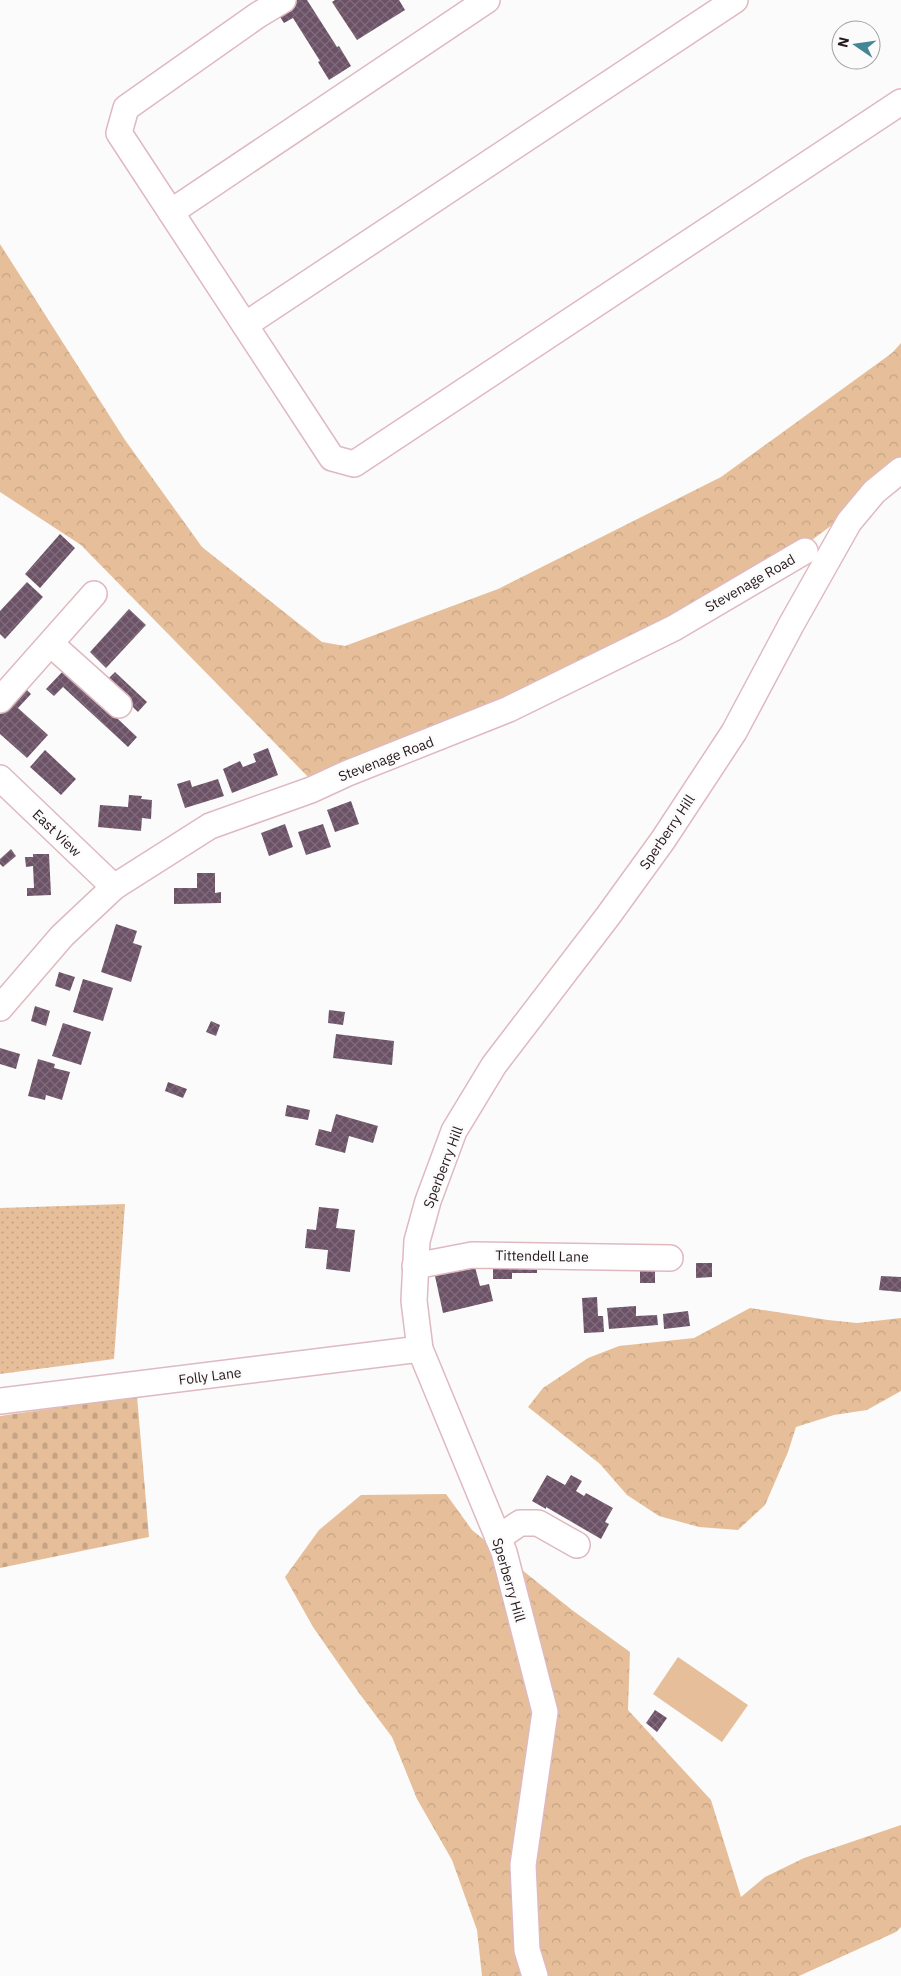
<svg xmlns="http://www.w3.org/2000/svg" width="901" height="1976" viewBox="0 0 901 1976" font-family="'IBM Plex Sans',sans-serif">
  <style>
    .green { fill: url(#green-dots) }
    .forest { fill: url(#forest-crowns) }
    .cemetery { fill: url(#cemetery-stones) }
    .pitch { fill: #e6bf9a }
    .building { fill: url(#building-cross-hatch) }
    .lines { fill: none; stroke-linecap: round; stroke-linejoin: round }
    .minor-casing { stroke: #dfb9c0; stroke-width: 28 }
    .minor { stroke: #fff; stroke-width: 25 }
    .labels { text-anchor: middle; stroke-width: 5; stroke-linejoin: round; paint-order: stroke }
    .street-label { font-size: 14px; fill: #25171a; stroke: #fbfbfb }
  </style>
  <defs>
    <pattern id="green-dots" width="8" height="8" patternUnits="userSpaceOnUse" patternTransform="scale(1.25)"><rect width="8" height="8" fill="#e6bf9a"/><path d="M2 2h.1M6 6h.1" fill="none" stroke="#c5a384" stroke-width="1.8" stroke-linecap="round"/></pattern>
    <pattern id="forest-crowns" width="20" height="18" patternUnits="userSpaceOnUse" patternTransform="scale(1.25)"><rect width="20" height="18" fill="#e6bf9a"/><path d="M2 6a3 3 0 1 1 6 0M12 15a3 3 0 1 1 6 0" fill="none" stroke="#c5a384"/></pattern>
    <pattern id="cemetery-stones" width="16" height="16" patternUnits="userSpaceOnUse" patternTransform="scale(1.25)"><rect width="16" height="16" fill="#e6bf9a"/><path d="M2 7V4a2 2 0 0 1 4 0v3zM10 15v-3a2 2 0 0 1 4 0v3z" fill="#c5a384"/></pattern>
    <pattern id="building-cross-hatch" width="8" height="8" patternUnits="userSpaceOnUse" patternTransform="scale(1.25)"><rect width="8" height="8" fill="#6c5266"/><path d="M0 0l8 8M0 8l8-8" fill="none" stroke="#806c7b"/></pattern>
  </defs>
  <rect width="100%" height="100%" fill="#fbfbfb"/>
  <polygon class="green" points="125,1204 114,1359 0,1374 0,1208"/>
  <g class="forest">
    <polygon points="0,244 125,440 202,547 322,642 345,646 498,589 721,477 892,353 901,343 901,462 844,516 808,543 521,695 313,782 81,545 0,492"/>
    <polygon points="750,1308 828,1320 857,1323 901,1318 901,1391 867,1410 834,1415 796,1427 788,1452 765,1505 738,1530 699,1527 659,1516 627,1495 600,1464 528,1407 543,1388 588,1358 619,1346 694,1338"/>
    <polygon points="446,1494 472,1530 572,1610 630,1652 628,1710 711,1800 741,1897 765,1877 804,1858 901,1825 901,1927 896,1932 799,1976 482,1976 477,1930 452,1860 417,1799 392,1737 359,1693 313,1627 285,1577 319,1530 361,1495"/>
  </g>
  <polygon class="cemetery" points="137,1396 149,1537 0,1568 0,1416"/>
  <polygon class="pitch" points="678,1657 748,1705 722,1742 653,1694"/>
  <g class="building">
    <polygon points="293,0 307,0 337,47 339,46 351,66 329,80 318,62 320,61 293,18 284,23 276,11"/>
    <polygon points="335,0 399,0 405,10 357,40 332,2"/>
    <polygon points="60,534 75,548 40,588 25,574"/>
    <polygon points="27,582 43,597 5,639 0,634 0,611"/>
    <polygon points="129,609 146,625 106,668 90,652"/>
    <polygon points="65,669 137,737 128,747 63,687 54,696 46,689"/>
    <polygon points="115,672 147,702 138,712 106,681"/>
    <polygon points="24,687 31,694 18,708 48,735 27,758 0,734 0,714"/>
    <polygon points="268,748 278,775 232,793 223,769 240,761 243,767 256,762 253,754"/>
    <polygon points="45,750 76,779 61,795 30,767"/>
    <polygon points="218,779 224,796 185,808 177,784 190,780 192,787"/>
    <polygon points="129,795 142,796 141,799 152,800 151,819 142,818 141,831 98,827 100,805 128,807"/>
    <polygon points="351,801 359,824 335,832 327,810"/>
    <polygon points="285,824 293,847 269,856 261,833"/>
    <polygon points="323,824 331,847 306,855 298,832"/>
    <polygon points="11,849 16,856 3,867 0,864 0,859"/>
    <polygon points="33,854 49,854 51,895 27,896 27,888 34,888 33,866 26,867 25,857 33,857"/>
    <polygon points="197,873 215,873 215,893 221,892 221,903 174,904 174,888 197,888"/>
    <polygon points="116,924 137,931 133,943 142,946 131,982 101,972"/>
    <polygon points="59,972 75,977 70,991 55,986"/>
    <polygon points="83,979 113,988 103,1021 73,1012"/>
    <polygon points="35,1006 50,1011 46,1026 31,1021"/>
    <polygon points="329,1010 345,1012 343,1025 328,1023"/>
    <polygon points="211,1021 220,1025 216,1036 206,1032"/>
    <polygon points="63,1023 91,1032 81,1065 52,1056"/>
    <polygon points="336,1034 394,1041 392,1065 333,1058"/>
    <polygon points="0,1048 20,1054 16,1069 0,1064"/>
    <polygon points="38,1059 55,1064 54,1068 70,1072 62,1100 46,1095 45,1100 28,1096"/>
    <polygon points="168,1082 187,1089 183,1098 165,1091"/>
    <polygon points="287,1105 310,1110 308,1120 285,1116"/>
    <polygon points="336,1114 378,1126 373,1143 349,1136 345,1153 315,1145 319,1129 331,1132"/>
    <polygon points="319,1207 339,1209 336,1228 355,1230 350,1272 326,1269 328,1250 305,1248 307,1229 316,1230"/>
    <polygon points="493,1261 537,1261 537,1273 512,1273 512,1279 493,1279"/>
    <rect x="640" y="1262" width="15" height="21"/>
    <polygon points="696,1263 712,1263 712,1277 696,1278"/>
    <polygon points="475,1267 480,1286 489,1284 493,1301 443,1313 435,1276"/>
    <polygon points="881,1276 901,1277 901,1292 879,1290"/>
    <polygon points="597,1297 598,1316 603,1316 604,1332 584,1333 582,1298"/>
    <polygon points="636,1306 636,1316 657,1315 658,1325 609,1329 607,1308"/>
    <polygon points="688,1311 690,1326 664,1329 663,1314"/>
    <polygon points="547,1475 565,1485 571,1475 582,1481 576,1491 584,1496 586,1493 613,1508 605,1522 609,1524 601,1539 546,1507 546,1509 532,1501"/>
    <polygon points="655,1710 667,1718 657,1732 646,1723"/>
  </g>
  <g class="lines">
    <g class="minor-casing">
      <g id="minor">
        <polyline points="283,0 258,15 126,108 119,133 332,458 354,464 901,102"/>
        <polyline points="171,212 487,0"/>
        <polyline points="245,325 735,0"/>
        <polyline points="51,644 119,705"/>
        <polyline points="0,700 94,594"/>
        <polyline points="0,778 114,887"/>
        <polyline points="0,1008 62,936 114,887 210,826 311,790 348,773 509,709 674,628 805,551"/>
        <polyline points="415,1266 472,1255 670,1258"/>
        <polyline points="0,1401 420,1349"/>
        <polyline points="498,1538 520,1523 538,1523 577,1545"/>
        <polyline points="535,1976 527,1950 523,1865 545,1712 504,1552 420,1349 414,1301 417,1241 428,1201 454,1131 494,1065 608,916 663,840 734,732 791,625 849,522 874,492 901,470"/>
      </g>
    </g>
    <use href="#minor" class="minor"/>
  </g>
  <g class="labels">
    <g class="street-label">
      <text transform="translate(750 583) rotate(-30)" y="5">Stevenage Road</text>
      <text transform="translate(386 759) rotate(-21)" y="5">Stevenage Road</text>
      <text transform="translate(667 832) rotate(-56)" y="5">Sperberry Hill</text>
      <text transform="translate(57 833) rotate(44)" y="5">East View</text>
      <text transform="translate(443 1167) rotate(-69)" y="5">Sperberry Hill</text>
      <text transform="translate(542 1256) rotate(1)" y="5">Tittendell Lane</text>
      <text transform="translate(210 1376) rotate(-7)" y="5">Folly Lane</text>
      <text transform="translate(509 1580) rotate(74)" y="5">Sperberry Hill</text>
    </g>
  </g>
  <g transform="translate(856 45) rotate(283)"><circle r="24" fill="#fbfbfb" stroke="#a5a0a1"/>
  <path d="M0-4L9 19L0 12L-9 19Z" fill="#438796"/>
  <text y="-8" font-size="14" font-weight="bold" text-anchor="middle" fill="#25171a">N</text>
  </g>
</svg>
